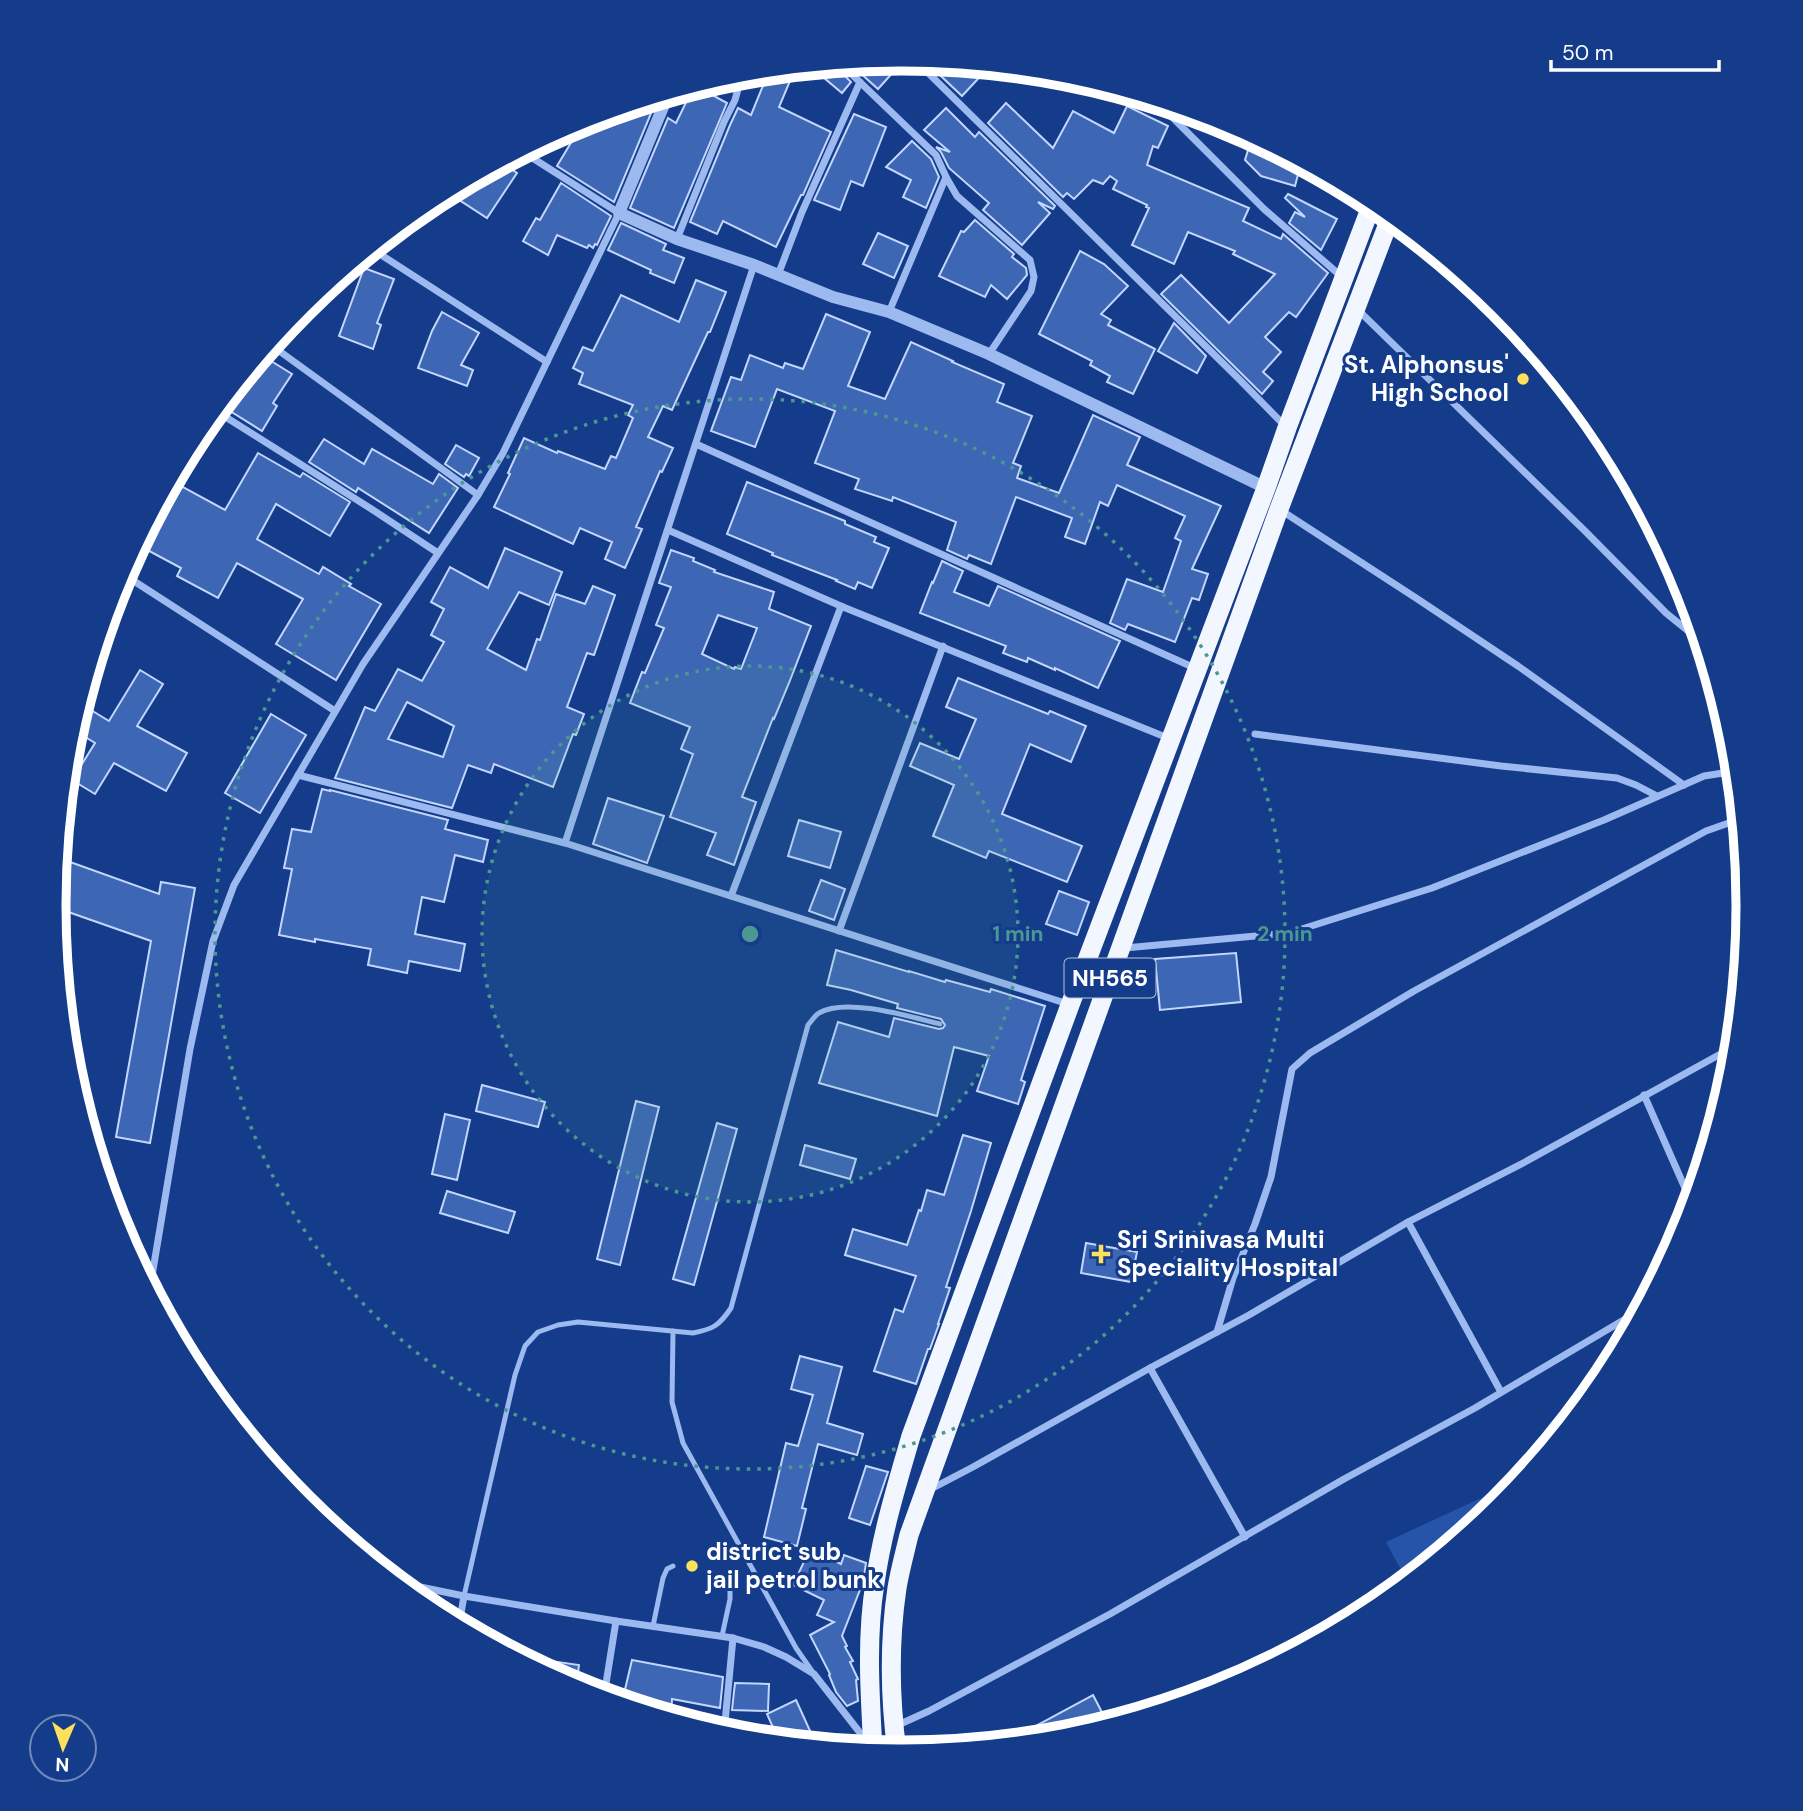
<svg xmlns="http://www.w3.org/2000/svg" width="1803" height="1811" viewBox="0 0 1803 1811" font-family="'DM Sans',sans-serif">
  <style>
    .green { fill: #2654a9 }
    .building { fill: #3d66b4; stroke: #c3d6fb; stroke-width: 2; fill-rule: evenodd }
    .lines { fill: none; stroke-linecap: round; stroke-linejoin: round }
    .service { stroke: #9cb9f0; stroke-width: 5 }
    .minor { stroke: #9cb9f0; stroke-width: 7 }
    .tertiary { stroke: #9cb9f0; stroke-width: 12 }
    .trunk { stroke: #f2f6ff; stroke-width: 19 }
    .ring { fill: none; stroke: #4b9892; stroke-width: 3.5; stroke-dasharray: 3.5 7 }
    .poi-dot { fill: #ffe05b; stroke: #143c8b; stroke-width: 2.5 }
    .labels { text-anchor: middle; stroke-width: 6; stroke-linejoin: round; paint-order: stroke }
    .shield { fill: #143c8b; stroke: #b8c4dc; stroke-width: 2 }
    .shield-label { font-size: 23px; font-weight: bold; fill: #fff }
    .poi-label { font-size: 24px; font-weight: bold; fill: #fff; stroke: #143c8b; text-anchor: start }
    .rim { fill: none; stroke: #fff; stroke-width: 9 }
    .centre { fill: #4b9892; stroke: #143c8b; stroke-width: 3.5 }
    .ring-label { font-size: 21px; text-anchor: middle; font-weight: bold; fill: #4b9892; stroke: #143c8b; stroke-width: 6; stroke-linejoin: round; paint-order: stroke }
  </style>
  <rect width="100%" height="100%" fill="#143c8b"/>
  <polygon class="green" points="1522,1479 1500,1505 1407,1581 1386,1542"/>
  <g class="building">
    <polygon points="902,58 905,59 878,89 849,63"/>
    <polygon points="924,60 961,64 989,67 962,96"/>
    <polygon points="834,65 851,82 842,93 811,67"/>
    <polygon points="795,69 779,107 831,132 803,195 801,195 776,247 723,221 717,234 690,222 730,125 738,108 751,115 769,71"/>
    <polygon points="722,79 714,96 727,103 674,228 630,208 668,118 676,123 693,88"/>
    <polygon points="1006,103 1053,148 1073,111 1114,133 1127,106 1168,126 1158,148 1153,146 1147,165 1249,208 1243,221 1281,239 1283,234 1328,273 1296,317 1289,312 1265,337 1281,352 1263,372 1273,381 1262,394 1161,294 1181,275 1229,323 1275,274 1233,254 1235,251 1188,232 1174,264 1132,245 1149,208 1146,207 1147,205 1113,189 1117,181 1110,176 1103,184 1093,180 1074,199 1067,193 1063,197 988,123"/>
    <polygon points="639,104 652,111 614,202 557,166 578,131 581,132 587,120"/>
    <polygon points="946,108 975,137 979,132 1055,206 1053,209 1038,202 1050,213 1022,245 983,210 989,203 949,168 941,152 936,147 950,152 924,130"/>
    <polygon points="854,114 886,127 863,186 851,181 840,210 814,200"/>
    <polygon points="1252,137 1301,163 1295,186 1261,176 1245,160"/>
    <polygon points="912,141 931,159 939,177 926,208 903,197 911,180 886,167"/>
    <polygon points="502,163 517,173 487,218 447,192"/>
    <polygon points="561,183 611,216 597,245 595,244 593,248 589,245 587,248 557,235 548,255 523,241 536,218 540,220"/>
    <polygon points="1288,194 1337,219 1321,250 1289,223 1295,212 1305,217 1285,198"/>
    <polygon points="975,220 1014,254 1012,257 1026,268 1027,275 1007,299 991,285 985,297 939,276 961,231 964,232"/>
    <polygon points="621,223 666,244 663,250 684,258 674,283 650,273 651,270 608,250"/>
    <polygon points="878,233 908,246 894,278 863,264"/>
    <polygon points="1080,251 1104,264 1128,286 1101,314 1111,320 1108,325 1155,349 1133,394 1107,382 1110,376 1090,365 1092,361 1039,334"/>
    <polygon points="364,268 394,279 377,323 381,325 373,349 339,336"/>
    <polygon points="696,280 726,292 710,332 708,332 672,410 663,406 648,437 673,448 662,472 660,471 636,527 642,529 625,568 605,559 612,542 580,528 573,544 494,507 510,474 508,473 524,438 557,453 558,451 605,469 611,456 616,458 633,418 628,415 633,405 579,384 583,373 573,368 583,347 593,351 621,295 679,322"/>
    <polygon points="442,312 479,333 461,365 473,370 467,386 418,368 432,331"/>
    <polygon points="826,314 870,332 848,386 885,399 911,342 953,361 952,362 1004,384 997,402 1032,416 1013,463 1021,466 1017,478 1059,493 1093,415 1140,437 1127,465 1221,506 1192,569 1208,574 1199,600 1192,598 1175,642 1128,624 1125,630 1110,623 1127,579 1163,592 1181,541 1175,538 1185,516 1117,485 1108,506 1100,502 1085,544 1065,537 1072,518 1016,497 991,564 969,555 967,559 947,550 956,522 893,497 892,501 855,489 859,479 815,463 835,411 777,389 755,447 711,431 731,377 741,380 750,355 783,368 785,363 803,369"/>
    <polygon points="1174,323 1206,356 1197,373 1158,351"/>
    <polygon points="263,356 292,374 273,403 277,406 262,431 230,411"/>
    <polygon points="324,439 364,464 372,449 433,484 439,474 458,488 429,533 358,488 356,492 309,462"/>
    <polygon points="456,445 479,458 469,476 466,474 464,477 445,464"/>
    <polygon points="258,453 300,477 303,473 350,502 330,536 276,504 257,539 319,574 323,567 351,584 349,586 381,604 336,680 276,644 303,599 237,563 218,598 177,576 181,568 138,545 172,481 225,510"/>
    <polygon points="747,482 845,521 845,524 876,537 874,542 889,548 872,588 858,582 855,589 836,581 837,580 772,555 773,553 727,534"/>
    <path d="M505,548l57,24 -13,33 -30,-13 -32,57 39,21 11,-31 3,1 16,-46 29,10 8,-18 22,9 -21,60 -7,-2 -20,54 17,7 -8,21 -3,-1 -20,53 -59,-23 -3,9 -23,-8 -16,43 -117,-30 30,-71 10,4 23,-42 24,12 22,-39 -13,-7 13,-26 -13,-7 19,-35 38,21zM407,702l47,24 -11,31 -55,-18z"/>
    <path d="M671,550l23,8 -1,3 22,9 -1,2 60,20 -5,17 42,17 -22,57 -15,36 -1,-1 -31,79 14,5 -22,63 -27,-10 9,-22 -46,-16 23,-63 -12,-5 9,-22 -60,-24 12,-31 3,1 19,-45 -8,-3 15,-38 -12,-4zM718,615l39,13 -16,41 -6,-2 -1,2 -32,-15z"/>
    <polygon points="942,561 963,571 954,592 989,606 998,586 1120,641 1098,688 1055,668 1055,670 1028,658 1027,662 1003,653 1006,646 920,613 932,582 933,583"/>
    <polygon points="140,670 163,684 137,726 187,753 166,791 114,763 95,794 72,780 95,743 74,730 81,704 109,721"/>
    <polygon points="958,678 1048,714 1050,711 1086,726 1071,762 1030,744 1002,814 1082,846 1067,882 989,851 986,858 933,836 954,785 910,766 920,743 959,759 976,719 946,707"/>
    <polygon points="271,714 306,735 260,813 225,793"/>
    <polygon points="322,789 330,791 330,790 448,820 445,829 488,840 483,862 455,855 444,902 422,897 415,934 465,944 460,971 409,961 407,973 368,965 371,949 315,939 315,942 279,935 292,869 284,868 292,829 311,832"/>
    <polygon points="608,798 664,816 647,863 593,844"/>
    <polygon points="799,820 841,832 830,868 788,856"/>
    <polygon points="59,858 159,894 161,882 195,888 150,1143 116,1137 151,941 54,907"/>
    <polygon points="821,880 845,889 834,920 809,911"/>
    <polygon points="1059,891 1089,902 1077,935 1046,924"/>
    <polygon points="836,950 909,972 909,971 945,982 946,980 990,992 991,989 1045,1006 1021,1080 1025,1082 1018,1104 977,1091 989,1056 954,1047 937,1116 819,1083 838,1022 889,1037 894,1018 939,1029 943,1028 945,1025 941,1019 897,1008 898,1004 851,990 827,985"/>
    <polygon points="1236,953 1241,1002 1160,1010 1155,959"/>
    <polygon points="482,1085 545,1102 538,1127 476,1111"/>
    <polygon points="636,1101 659,1107 620,1265 597,1259"/>
    <polygon points="445,1114 470,1120 457,1180 432,1174"/>
    <polygon points="717,1123 737,1129 694,1285 673,1279"/>
    <polygon points="963,1135 991,1143 971,1211 946,1287 950,1288 938,1324 939,1324 930,1349 928,1349 916,1384 874,1371 895,1309 903,1312 916,1276 845,1255 853,1229 907,1245 919,1210 921,1211 927,1190 944,1195"/>
    <polygon points="805,1145 856,1159 850,1179 800,1165"/>
    <polygon points="447,1191 515,1212 508,1233 440,1213"/>
    <polygon points="1086,1243 1137,1252 1131,1282 1081,1273"/>
    <polygon points="800,1356 842,1367 827,1423 863,1434 857,1455 818,1444 802,1508 806,1509 797,1546 764,1537 786,1443 798,1446 813,1395 791,1389"/>
    <polygon points="866,1466 888,1472 870,1525 849,1518"/>
    <polygon points="810,1549 841,1564 844,1555 866,1563 863,1582 842,1636 847,1646 845,1647 853,1661 850,1662 858,1679 856,1680 858,1701 847,1706 836,1692 829,1675 830,1674 810,1635 834,1622 817,1615 824,1600 793,1585"/>
    <polygon points="523,1657 579,1665 576,1688 523,1659"/>
    <polygon points="632,1660 723,1677 720,1708 672,1699 671,1717 622,1702"/>
    <polygon points="735,1683 769,1684 768,1711 732,1710"/>
    <polygon points="1093,1695 1108,1724 1066,1737 1004,1743"/>
    <polygon points="796,1700 816,1744 779,1741 767,1714"/>
  </g>
  <g class="lines">
    <g class="service">
      <polyline points="673,1331 672,1402 683,1443 796,1648 812,1671"/>
      <polyline points="721,1577 730,1586 730,1599 722,1636"/>
      <path d="M464,1596l51,-221 10,-29 13,-14 20,-7 20,-3 115,11c20,-4 26,-7 38,-25l77,-283c4,-4 7,-10 11,-12 27,-16 92,4 121,11"/>
      <polyline points="653,1626 663,1578 667,1569 673,1566"/>
    </g>
    <g class="minor">
      <polyline points="914,59 1239,379 1286,427"/>
      <polyline points="841,64 936,155 946,177 889,312"/>
      <polyline points="1157,102 1264,209 1342,277"/>
      <polyline points="946,177 957,196 1030,260 1034,277 1031,291 989,354"/>
      <polyline points="677,239 724,122 735,100 738,89 735,75"/>
      <polyline points="372,249 547,362"/>
      <polyline points="778,275 802,212 860,82"/>
      <polyline points="1357,309 1585,531 1666,613 1703,643"/>
      <polyline points="271,345 478,495"/>
      <polyline points="216,411 373,510 438,553"/>
      <polyline points="696,444 1197,669"/>
      <polyline points="1279,509 1416,598 1518,666 1684,785"/>
      <polyline points="668,530 843,607 1168,738"/>
      <polyline points="123,574 335,711"/>
      <polyline points="1255,734 1501,766 1617,778 1636,785 1657,796"/>
      <polyline points="298,775 565,843 754,265"/>
      <polyline points="565,843 1068,1004"/>
      <polyline points="731,896 840,609 843,607"/>
      <polyline points="839,931 943,646"/>
      <polyline points="1125,948 1289,933 1432,888 1604,820 1704,776 1736,771"/>
      <polyline points="1644,1095 1692,1204"/>
      <polyline points="1408,1222 1501,1392"/>
      <polyline points="150,1288 190,1049 213,941 234,885 363,664 478,495 503,453 619,213 523,152"/>
      <polyline points="1627,1318 1643,1306"/>
      <polyline points="1217,1332 1233,1278 1255,1224 1271,1177 1292,1069 1310,1053 1414,991 1706,831 1740,819"/>
      <polyline points="1150,1368 1245,1537"/>
      <polyline points="929,1490 973,1467 1150,1368 1249,1315 1408,1222 1525,1162 1735,1046"/>
      <polyline points="396,1582 464,1596 616,1621 733,1638 764,1647 786,1657 814,1674 868,1743"/>
      <polyline points="459,1625 464,1596"/>
      <polyline points="604,1696 616,1621"/>
      <polyline points="898,1725 929,1711 1110,1614 1344,1479 1475,1408 1627,1318 1632,1328"/>
      <polyline points="724,1733 733,1638"/>
    </g>
    <polyline class="tertiary" points="668,95 619,213 677,239 754,265 833,297 889,312 989,354 1266,488"/>
    <g class="trunk">
      <path d="M873,1750c-3,-55 -7,-112 2,-167 7,-50 22,-99 36,-147l159,-431 196,-517 21,-60 86,-227"/>
      <path d="M897,1752c-7,-53 -8,-110 0,-164 3,-18 8,-36 12,-53l370,-1026 112,-293"/>
    </g>
  </g>
  <circle cx="750" cy="934" r="268" fill="#4b9892" fill-opacity=".12"/>
  <g class="ring">
    <circle cx="750" cy="934" r="268"/>
    <circle cx="750" cy="934" r="535"/>
  </g>
  <g class="poi-dot">
    <circle cx="1523" cy="379" r="7"/>
    <path d="M1097.5 1243.5h7v7h7v7h-7v7h-7v-7h-7v-7h7z"/>
    <circle cx="692" cy="1566" r="7"/>
  </g>
  <g class="labels">
    <rect class="shield" x="1064.5" y="958.5" width="91" height="39" rx="5"/>
    <g class="shield-label">
      <text x="1110" y="986">NH565</text>
    </g>
    <g class="poi-label">
      <text x="1509" y="373" text-anchor="end">St. Alphonsus'<tspan x="1509" dy="28">High School</tspan></text>
      <text x="1117" y="1248">Sri Srinivasa Multi<tspan x="1117" dy="28">Speciality Hospital</tspan></text>
      <text x="706" y="1560">district sub<tspan x="706" dy="28">jail petrol bunk</tspan></text>
    </g>
  </g>
  <path d="M0 0H1803V1811H0ZM900 71H902A834 834 0 0 1 1736 905V906A834 834 0 0 1 902 1740H900A834 834 0 0 1 66 906V905A834 834 0 0 1 900 71Z" fill="#143c8b" fill-rule="evenodd"/>
  <path class="rim" d="M900 71H902A834 834 0 0 1 1736 905V906A834 834 0 0 1 902 1740H900A834 834 0 0 1 66 906V905A834 834 0 0 1 900 71Z"/>
  <circle cx="750" cy="934" r="10" class="centre"/>
  <g class="ring-label">
    <text x="1018" y="941">1 min</text>
    <text x="1285" y="941">2 min</text>
  </g>
  <g transform="translate(63 1748) rotate(182)"><circle r="33" fill="#143c8b" stroke="#728ab9" stroke-width="2"/>
  <path d="M0-5L12 26L0 18L-12 26Z" fill="#ffe05b"/>
  <text y="-10" font-size="19" font-weight="bold" text-anchor="middle" fill="#ffffff">N</text>
  </g>
  <path d="M1551 60v10h168v-10" fill="none" stroke="#ffffff" stroke-width="3.5"/>
  <text x="1562" y="60" font-size="21" fill="#ffffff" stroke="#143c8b" stroke-width="5" paint-order="stroke">50 m</text>
</svg>
